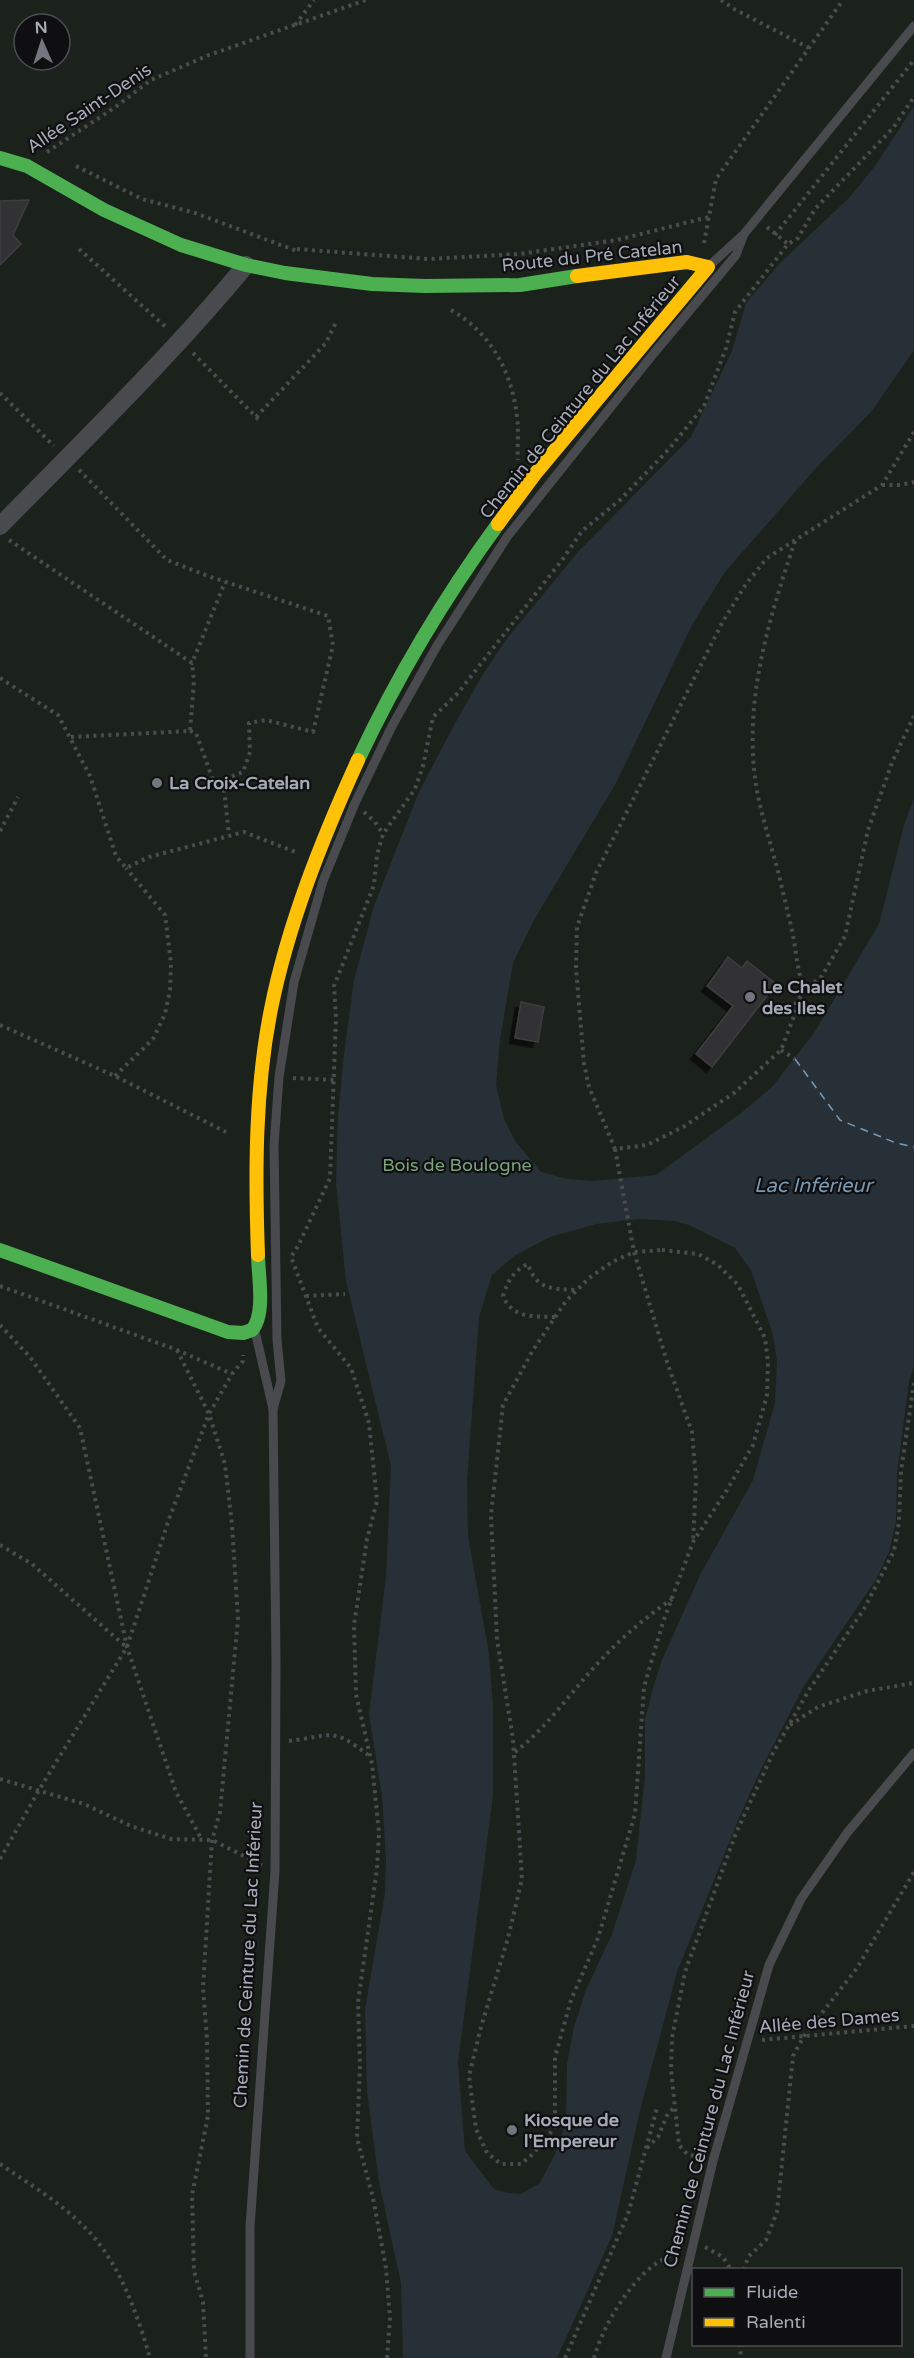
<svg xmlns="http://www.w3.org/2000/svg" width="914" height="2358" viewBox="0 0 914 2358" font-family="'Varela Round',sans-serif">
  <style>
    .green { fill: #1b221c; fill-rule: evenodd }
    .water { fill: #273037; fill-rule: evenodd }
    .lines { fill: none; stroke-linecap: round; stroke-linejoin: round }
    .ferry { stroke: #799ab4; stroke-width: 1.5; stroke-dasharray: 8 6; stroke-linecap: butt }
    .building { fill: #333334; stroke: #3d3e41; stroke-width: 1.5; filter: url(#shadow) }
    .path { stroke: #4b4c50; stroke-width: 4; stroke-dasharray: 3 4.5; stroke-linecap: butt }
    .lane { stroke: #494a4e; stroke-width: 9 }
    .street { stroke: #494a4e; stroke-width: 18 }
    .fast { stroke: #4caf50; stroke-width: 14 }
    .slow { stroke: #ffc107; stroke-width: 14 }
    .poi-dot { fill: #73767e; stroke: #0f0f11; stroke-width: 2 }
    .labels { text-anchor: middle; stroke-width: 4.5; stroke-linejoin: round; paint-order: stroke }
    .street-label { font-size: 18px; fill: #a5abb7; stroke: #0f0f11 }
    .poi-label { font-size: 18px; font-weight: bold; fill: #a5abb7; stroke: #0f0f11; text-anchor: start }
    .park-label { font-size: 18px; fill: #7aa37c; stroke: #0f0f11 }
    .water-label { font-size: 20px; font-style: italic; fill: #799ab4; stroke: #0f0f11 }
  </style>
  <defs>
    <filter id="shadow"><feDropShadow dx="-5.5" dy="5.5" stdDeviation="0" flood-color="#0009"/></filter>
  </defs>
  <rect width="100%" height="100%" fill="#151515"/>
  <path class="green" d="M0,0h914v2358h-914zM24,24h36v36h-36zM694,2270h206v74h-206z"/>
  <path class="water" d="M914,106v244l-43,62 -54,55 -92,105 -33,53 -76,158 -82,137 -21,43 -13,76 -4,46 8,34 11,22 26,31 26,7 26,2 63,-6 85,-62 31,-26 42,-54 65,-109 25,-99 10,-27v568l-5,16 -12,91 -1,48 -7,31 -14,29 -71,105 -43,83 -22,49 -62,154 -37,139 -28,125 -55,122h-154l-2,-75 -22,-101 -12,-90 -2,-82 20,-117 1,-35 -4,-62 -13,-82 17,-137 5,-111 -45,-185 -10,-98 2,-66 6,-63 10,-74 20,-74 44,-112 35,-67 29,-51 23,-35 73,-89 113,-115 41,-86 14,-48 34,-40 69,-65 26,-32zM639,1219l36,2 14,4 46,23 16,22 22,65 4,26 -2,42 -22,77 -53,95 -38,85 -9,28 -8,32v55l-9,85 -24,74 -26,56 -12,37 -7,37 -1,59 -11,31 -15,29 -19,11 -13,-1 -14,-4 -29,-38 -7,-89 35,-266v-90l-4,-52 -21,-118 -1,-55 12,-164 13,-42 22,-19 36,-19 46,-13z"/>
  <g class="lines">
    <polyline class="ferry" points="795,1059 840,1120 896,1143 914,1147"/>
  </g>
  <g class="building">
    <polygon points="29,200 13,235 21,244 0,265 0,201"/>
    <polygon points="728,957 742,968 747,961 776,984 712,1067 696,1054 733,1006 707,986"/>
    <polygon points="521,1002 544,1007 538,1042 515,1038"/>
  </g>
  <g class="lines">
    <g class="path">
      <polyline points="721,0 734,9 809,48"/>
      <polyline points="295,25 314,0"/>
      <polyline points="47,152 114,108 151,80 209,55 366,0"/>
      <polyline points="76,166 142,199 195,213 297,251"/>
      <polyline points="767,227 788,244"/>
      <polyline points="775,235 914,60"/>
      <polyline points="704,243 716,179 843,0"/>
      <polyline points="79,249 168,329"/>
      <polyline points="297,249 428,259 519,254 617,240 709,217"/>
      <path d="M451,310c40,23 61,62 66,107 2,14 0,29 1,43"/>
      <polyline points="193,353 259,420"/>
      <polyline points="0,393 54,446"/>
      <polyline points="256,417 326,343 337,320"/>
      <polyline points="914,432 882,485 767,558 746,584 722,623 596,873 577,927 576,968 584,1064 589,1087 615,1149 647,1145 683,1127 734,1093 781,1050 793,1019 796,1003 805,990 822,976 845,936 868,830 893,760 914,716"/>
      <polyline points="79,470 167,560 208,576 328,616 333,645 313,732 266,720 249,723 250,752 243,772 223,780 229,835"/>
      <polyline points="882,485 900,485 914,482"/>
      <polyline points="9,540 192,663 225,582"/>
      <path d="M795,541c-27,81 -53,164 -38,250 6,32 18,65 25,97 4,18 9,36 12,53 3,18 4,33 11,49"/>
      <polyline points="0,678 58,715 90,776 116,856 126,868 149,857 244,832 298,853"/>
      <polyline points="190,731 196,733 214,783 222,780"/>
      <polyline points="71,737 190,731 194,681 192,663"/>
      <polyline points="364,812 375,822 383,834"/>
      <polyline points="0,831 18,797"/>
      <polyline points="0,1025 115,1076 226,1132"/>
      <polyline points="781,1050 795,1059"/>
      <polyline points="115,1076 153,1039 165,1014 170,990 171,963 165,915 126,868"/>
      <polyline points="293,1078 334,1080"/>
      <polyline points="615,1149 634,1252 667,1362 692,1432 696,1480 693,1542"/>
      <polygon points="662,1250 698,1254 718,1265 738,1285 765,1338 768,1362 767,1395 753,1445 727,1490 693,1542 663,1622 644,1687 635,1814 598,1938 571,2000 555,2057 555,2127 533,2154 521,2164 501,2164 487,2153 476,2129 469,2076 481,2027 508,1938 522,1879 513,1739 497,1639 491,1515 503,1405 533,1350 566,1301 589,1278 612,1262 634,1252"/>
      <polyline points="0,1286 177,1350 232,1374"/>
      <polyline points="306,1296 345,1294"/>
      <path d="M555,1317c-22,-1 -42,2 -52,-21 5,-15 10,-25 25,-32 8,26 26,25 49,26"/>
      <polyline points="0,1325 30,1357 80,1428 127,1647 176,1792 202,1840"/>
      <polyline points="177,1350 209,1414 225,1464 232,1525 238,1619 220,1812 212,1840 203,1988 207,2039 208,2116 192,2195 194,2271 203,2302 206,2358"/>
      <polyline points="0,1545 32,1564 125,1646"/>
      <polyline points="790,1725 818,1707 867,1691 914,1683"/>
      <path d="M289,1741c43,-5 42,-15 79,14"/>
      <path d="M515,1752c34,-26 57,-62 86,-92 21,-23 45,-43 71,-61"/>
      <polyline points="0,1779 84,1804 131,1826 171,1839 212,1840 262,1865"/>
      <polyline points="0,1859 39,1790 127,1647 169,1519 209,1414 232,1374 243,1361 243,1355"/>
      <polyline points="762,2040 914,2026"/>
      <polyline points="647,2148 658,2137 668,2113 674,2108"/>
      <polyline points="701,2158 687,2154 679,2145 671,2070 672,2038 685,1972 736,1833 773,1753 809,1690 864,1609 894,1551 899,1522 901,1471 914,1383"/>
      <path d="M0,2164c26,18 55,35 78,57 39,34 58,89 72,137"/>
      <polyline points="705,2247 723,2257 731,2270"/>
      <polyline points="744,2270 748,2257 766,2240 777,2212 793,2056 804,2036 857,1968 914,1872"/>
      <polyline points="740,2344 741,2358"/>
      <polyline points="387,2358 390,2318 386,2268 373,2198 357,2138 360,2065 358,2002 377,1869 379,1833 372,1764 356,1694 354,1625 367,1539 377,1501 369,1423 351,1368 318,1328 291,1257 298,1246 330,1178 336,1017 334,986 374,885 377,855 383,834 415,789 423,766 433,717 458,693 562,560 582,531 620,500 669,449 704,406 726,348 735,312 788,244 798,238 815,209 893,128 914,97"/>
      <polyline points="565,2358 628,2214 657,2108"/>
      <path d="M594,2358c8,-30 34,-74 60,-93 7,-5 16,-9 24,-14"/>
    </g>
    <g class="lane">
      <polyline points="709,266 744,234 914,26"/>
      <polyline points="273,1409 281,1381 277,1340 274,1145 279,1077 294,982 323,881 355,803 392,726 438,644 507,537 654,353 736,255 744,234"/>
      <polyline points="250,2358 250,2227 275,1871 276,1661 273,1409 255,1331"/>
      <polyline points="666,2358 713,2161 769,1965 801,1899 847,1833 914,1753"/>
    </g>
    <path class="street" d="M0,526c83,-85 170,-169 246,-261"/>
    <g class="fast">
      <polyline points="0,158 27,166 104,210 181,245 246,265 285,273 372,284 425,286 520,285 577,276"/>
      <path d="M358,760c39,-83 86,-162 140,-236"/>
      <path d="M0,1250l228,82 15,1 9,-3c14,-16 6,-55 6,-75"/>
    </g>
    <g class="slow">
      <polyline points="498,524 535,474 708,267 687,262 577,276"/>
      <path d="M258,1255c-3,-82 -3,-166 13,-246 17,-85 51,-170 87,-249"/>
    </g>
  </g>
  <g class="poi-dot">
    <circle cx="157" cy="783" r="6"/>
    <circle cx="750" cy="997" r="6"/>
    <circle cx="512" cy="2130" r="6"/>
  </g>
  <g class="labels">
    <g class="street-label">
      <text transform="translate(89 108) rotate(-34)" y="6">Allée Saint-Denis</text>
      <text transform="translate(592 256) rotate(-6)" y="6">Route du Pré Catelan</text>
      <text transform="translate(580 397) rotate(-51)" y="6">Chemin de Ceinture du Lac Inférieur</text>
      <text transform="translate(248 1955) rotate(-87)" y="6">Chemin de Ceinture du Lac Inférieur</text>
      <text transform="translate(829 2021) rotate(-5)" y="6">Allée des Dames</text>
      <text transform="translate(709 2119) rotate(-75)" y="6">Chemin de Ceinture du Lac Inférieur</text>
    </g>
    <g class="poi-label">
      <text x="169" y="789">La Croix-Catelan</text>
      <text x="762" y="993">Le Chalet<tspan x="762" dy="21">des Iles</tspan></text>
      <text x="524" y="2126">Kiosque de<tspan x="524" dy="21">l'Empereur</tspan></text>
    </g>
    <g class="park-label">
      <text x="457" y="1171">Bois de Boulogne</text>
    </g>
    <g class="water-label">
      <text x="813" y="1192">Lac Inférieur</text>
    </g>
  </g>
  <rect x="692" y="2268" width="210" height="78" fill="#0f0f11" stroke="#4b4d53" stroke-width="1.5"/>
  <rect x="704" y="2288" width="30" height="9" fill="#4caf50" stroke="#4b4d53" stroke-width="1.5"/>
  <text x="746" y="2298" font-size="18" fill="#a5abb7">Fluide</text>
  <rect x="704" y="2318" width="30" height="9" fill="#ffc107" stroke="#4b4d53" stroke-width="1.5"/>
  <text x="746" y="2328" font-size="18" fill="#a5abb7">Ralenti</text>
  <g transform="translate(42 42) rotate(357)"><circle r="28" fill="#0f0f11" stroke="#4b4d53" stroke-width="1.5"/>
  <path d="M0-4.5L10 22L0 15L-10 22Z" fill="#73767e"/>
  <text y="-9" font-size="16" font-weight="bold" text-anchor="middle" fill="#a5abb7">N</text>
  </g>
</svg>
